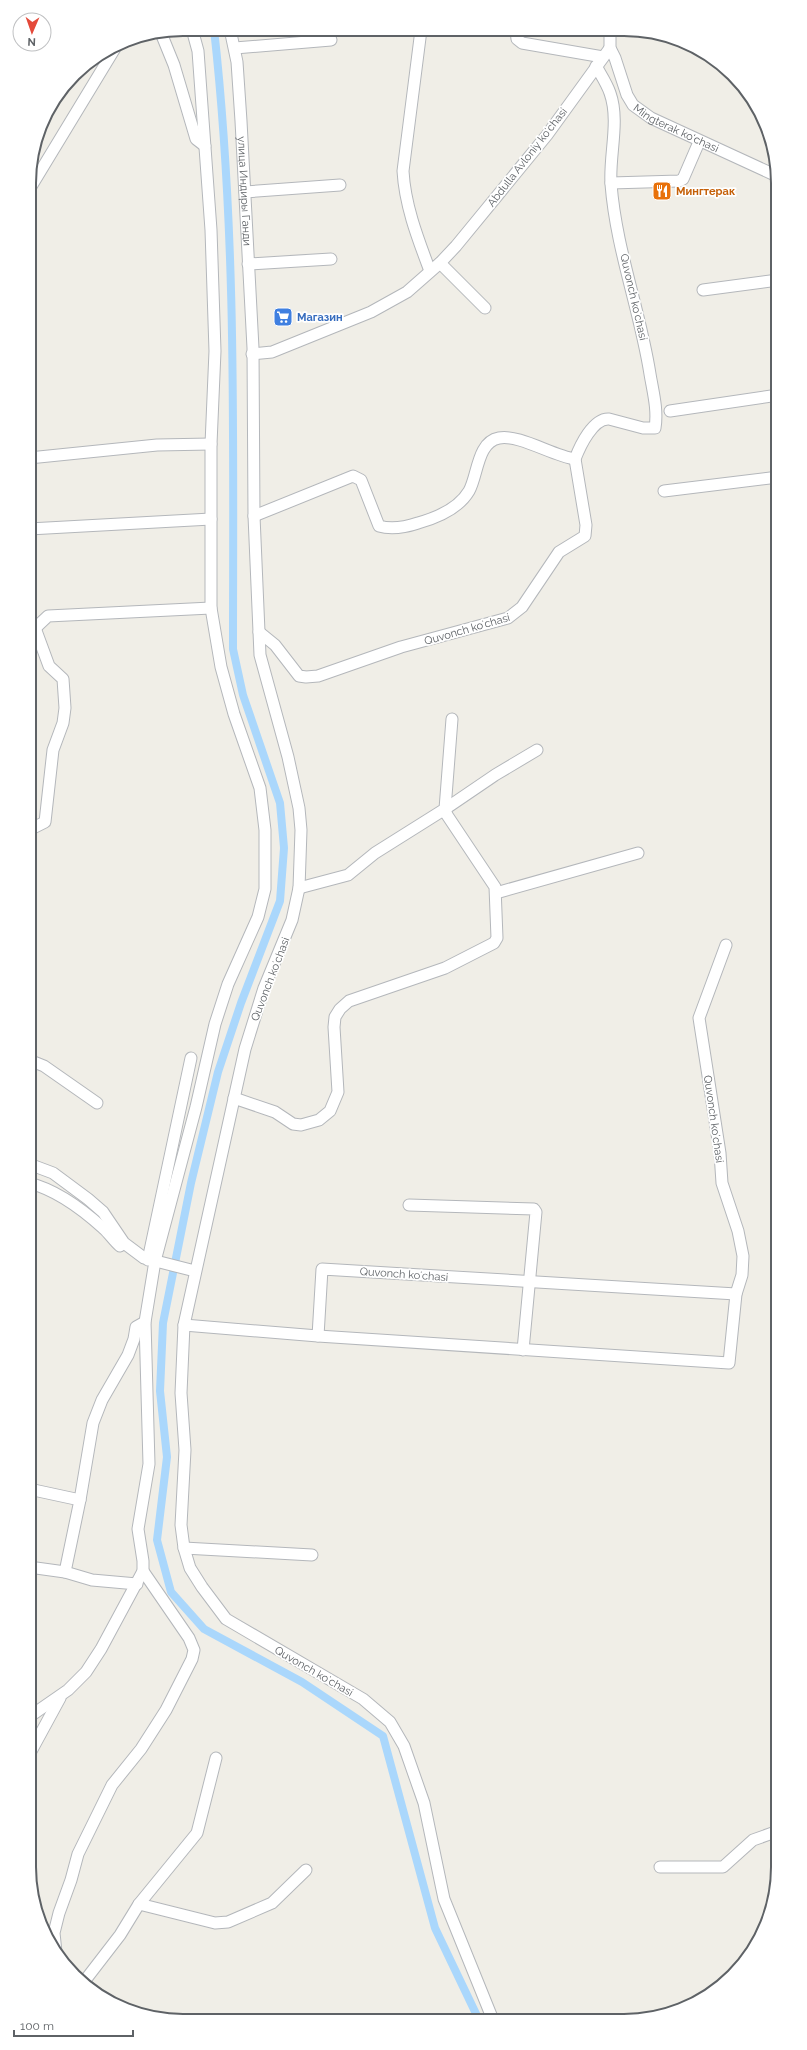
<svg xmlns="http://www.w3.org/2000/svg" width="807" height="2050" viewBox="0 0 807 2050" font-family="Raleway,sans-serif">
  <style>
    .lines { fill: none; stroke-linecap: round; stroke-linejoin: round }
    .canal { stroke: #aad7fc; stroke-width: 8 }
    .minor-casing { stroke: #b4b7bb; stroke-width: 13 }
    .minor { stroke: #fff; stroke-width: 11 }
    .labels { text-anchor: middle; stroke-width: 3.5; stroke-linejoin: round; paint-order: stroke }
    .street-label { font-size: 11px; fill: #5e6266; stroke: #fff }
    .food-label { font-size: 11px; font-weight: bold; fill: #c56008; stroke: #fff; text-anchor: start }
    .shop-label { font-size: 11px; font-weight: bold; fill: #366cbe; stroke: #fff; text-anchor: start }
    .rim { fill: none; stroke: #5e6266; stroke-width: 2 }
  </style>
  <rect width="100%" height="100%" fill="#f0eee7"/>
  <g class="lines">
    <path class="canal" d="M214,29c23,206 19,413 19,620l10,46 37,108 4,45 -4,53 -39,102 -23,69 -27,111 -28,140 -3,68 7,66 -10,83 14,52 33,37 98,53 81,54 52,192 44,92"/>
    <g class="minor-casing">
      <g id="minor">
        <path id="s1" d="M230,29l7,33 4,59 12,227 1,168 6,139 28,102 11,51 2,22 -2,58 -7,32 -28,68 -19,61 -61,276 -3,68 4,57 -4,75 3,23 6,20 12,19 24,32 137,80 27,23 14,24 20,57 20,96 49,121"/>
        <path d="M421,30l-18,141c2,35 15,68 27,100"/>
        <polyline points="516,31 517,39 522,43 603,57"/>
        <path id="s2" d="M610,32v16l5,10 12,37 6,10 18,13 126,58"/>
        <polyline points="161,33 174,65 196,139 205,146"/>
        <polyline points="235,48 331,40"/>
        <polyline points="611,183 679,181 683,179 699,142"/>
        <polyline points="29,190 117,45"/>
        <polyline points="245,192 340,185"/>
        <polyline points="440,263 485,308"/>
        <polyline points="248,264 331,259"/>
        <polyline points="703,290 778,280"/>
        <polyline points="252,354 272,352 371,312 407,292 440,263 456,246 547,135 610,48"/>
        <polyline points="670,411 778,395"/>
        <polyline points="29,458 157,445 211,444"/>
        <polyline points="778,464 778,437"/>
        <polyline points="664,491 778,477"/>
        <path d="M254,516l99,-40 8,4 18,46c13,4 27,1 39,-3 18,-5 41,-15 51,-32 9,-16 8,-49 30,-53 20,-4 54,18 76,21 5,-13 18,-41 34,-40l34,9h12c3,-18 -2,-36 -5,-54 -10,-64 -34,-125 -39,-190 -2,-29 9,-63 -1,-91 -3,-9 -9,-18 -14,-27"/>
        <polyline points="29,529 211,519"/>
        <polyline points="259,632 275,645 299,676 306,677 318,676 401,647 508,618 522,607 559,552 585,536 586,525 575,459"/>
        <polyline points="29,634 48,616 211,608"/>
        <polyline points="29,830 45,822 53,750 63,723 65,708 63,679 49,666 35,628"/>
        <polyline points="299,888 348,875 375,853 445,809 452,719"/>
        <polyline points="496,893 638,853"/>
        <polyline points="29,1060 44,1066 97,1103"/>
        <polyline points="234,1098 275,1112 293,1124 301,1125 319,1120 330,1111 338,1092 334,1027 335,1017 340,1009 349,1001 445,968 494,943 497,938 495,887 447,815 445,809 495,775 537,750"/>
        <polyline points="29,1164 53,1173 88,1199 103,1212 124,1243 144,1258 195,1271"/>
        <path d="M29,1183c28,7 53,26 74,45 6,5 11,13 17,18"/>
        <polyline points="409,1205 534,1209 536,1212 523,1350"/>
        <polyline points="148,1260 191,1058"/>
        <polyline points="184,1325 318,1336 729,1363 736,1294 742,1275 743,1256 738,1231 722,1183 720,1153 699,1018 726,945"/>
        <polyline points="318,1336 322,1269 736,1294"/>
        <polyline points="29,1489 80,1500 65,1572 92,1580 137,1584"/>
        <polyline points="80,1500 93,1423 102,1400 128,1355 134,1339 136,1327 145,1322"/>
        <polyline points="184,1548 312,1555"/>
        <polyline points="29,1567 65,1572"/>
        <polyline points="29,1717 68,1690 86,1672 101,1649 143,1571 143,1561 138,1529 149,1464 145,1322 155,1261 196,1107 215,1024 228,984 258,917 265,889 265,830 260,788 234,714 221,667 211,608 211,444 215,351 211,230 198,51 192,29"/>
        <polyline points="29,1755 60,1698"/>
        <polyline points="660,1867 723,1867 753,1840 778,1831"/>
        <polyline points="139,1904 215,1923 228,1922 272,1903 306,1870"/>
        <polyline points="56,1952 54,1933 59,1913 71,1880 78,1854 112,1785 141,1749 166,1710 192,1659 194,1650 189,1638 143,1571"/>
        <polyline points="83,1983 120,1935 139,1904 197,1833 216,1758"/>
      </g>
    </g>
    <use href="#minor" class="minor"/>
  </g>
  <defs>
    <g id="restaurant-square" transform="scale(1)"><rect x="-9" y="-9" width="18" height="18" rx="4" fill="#e8710a" stroke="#fff"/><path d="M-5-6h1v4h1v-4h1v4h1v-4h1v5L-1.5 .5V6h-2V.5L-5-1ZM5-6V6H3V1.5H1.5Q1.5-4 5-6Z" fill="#fff"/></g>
    <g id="supermarket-square" transform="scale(1)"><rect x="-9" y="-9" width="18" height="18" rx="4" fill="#3f7fe0" stroke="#fff"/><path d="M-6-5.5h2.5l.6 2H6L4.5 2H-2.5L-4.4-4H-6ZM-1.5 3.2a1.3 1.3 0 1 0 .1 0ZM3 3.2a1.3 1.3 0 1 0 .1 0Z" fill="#fff"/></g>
  </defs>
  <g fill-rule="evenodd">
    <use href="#restaurant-square" x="662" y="191"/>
    <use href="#supermarket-square" x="283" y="317"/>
  </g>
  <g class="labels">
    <g class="street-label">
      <text dy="4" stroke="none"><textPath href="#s2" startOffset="127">Mingterak ko‘chasi</textPath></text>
      <text transform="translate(527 157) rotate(-52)" y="4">Abdulla Avloniy koʻchasi</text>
      <text dy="4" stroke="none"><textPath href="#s1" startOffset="163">улица Индиры Ганди</textPath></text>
      <text transform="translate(634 297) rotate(77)" y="4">Quvonch koʻchasi</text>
      <text transform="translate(467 629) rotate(-16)" y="4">Quvonch koʻchasi</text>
      <text transform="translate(270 979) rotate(-69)" y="4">Quvonch koʻchasi</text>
      <text transform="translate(714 1119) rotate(82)" y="4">Quvonch koʻchasi</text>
      <text transform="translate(404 1274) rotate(4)" y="4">Quvonch koʻchasi</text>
      <text transform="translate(314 1671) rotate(30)" y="4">Quvonch koʻchasi</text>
    </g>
    <g class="food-label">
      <text x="676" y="195">Мингтерак</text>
    </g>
    <g class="shop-label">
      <text x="297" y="321">Магазин</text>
    </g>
  </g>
  <path d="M0 0H807V2050H0ZM183 36H624A147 147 0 0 1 771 183V1867A147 147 0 0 1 624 2014H183A147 147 0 0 1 36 1867V183A147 147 0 0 1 183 36Z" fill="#fff" fill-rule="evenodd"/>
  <path class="rim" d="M183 36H624A147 147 0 0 1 771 183V1867A147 147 0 0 1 624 2014H183A147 147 0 0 1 36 1867V183A147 147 0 0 1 183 36Z"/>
  <g transform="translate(32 32) rotate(182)"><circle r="19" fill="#ffffff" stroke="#bfc0c2"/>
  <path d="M0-3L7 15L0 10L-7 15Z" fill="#e44939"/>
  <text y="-6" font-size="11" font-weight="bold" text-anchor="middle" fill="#5e6266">N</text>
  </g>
  <path d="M14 2030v6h119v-6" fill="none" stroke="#5e6266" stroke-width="2"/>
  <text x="20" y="2030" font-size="12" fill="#5e6266" stroke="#ffffff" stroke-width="3" paint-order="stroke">100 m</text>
</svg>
